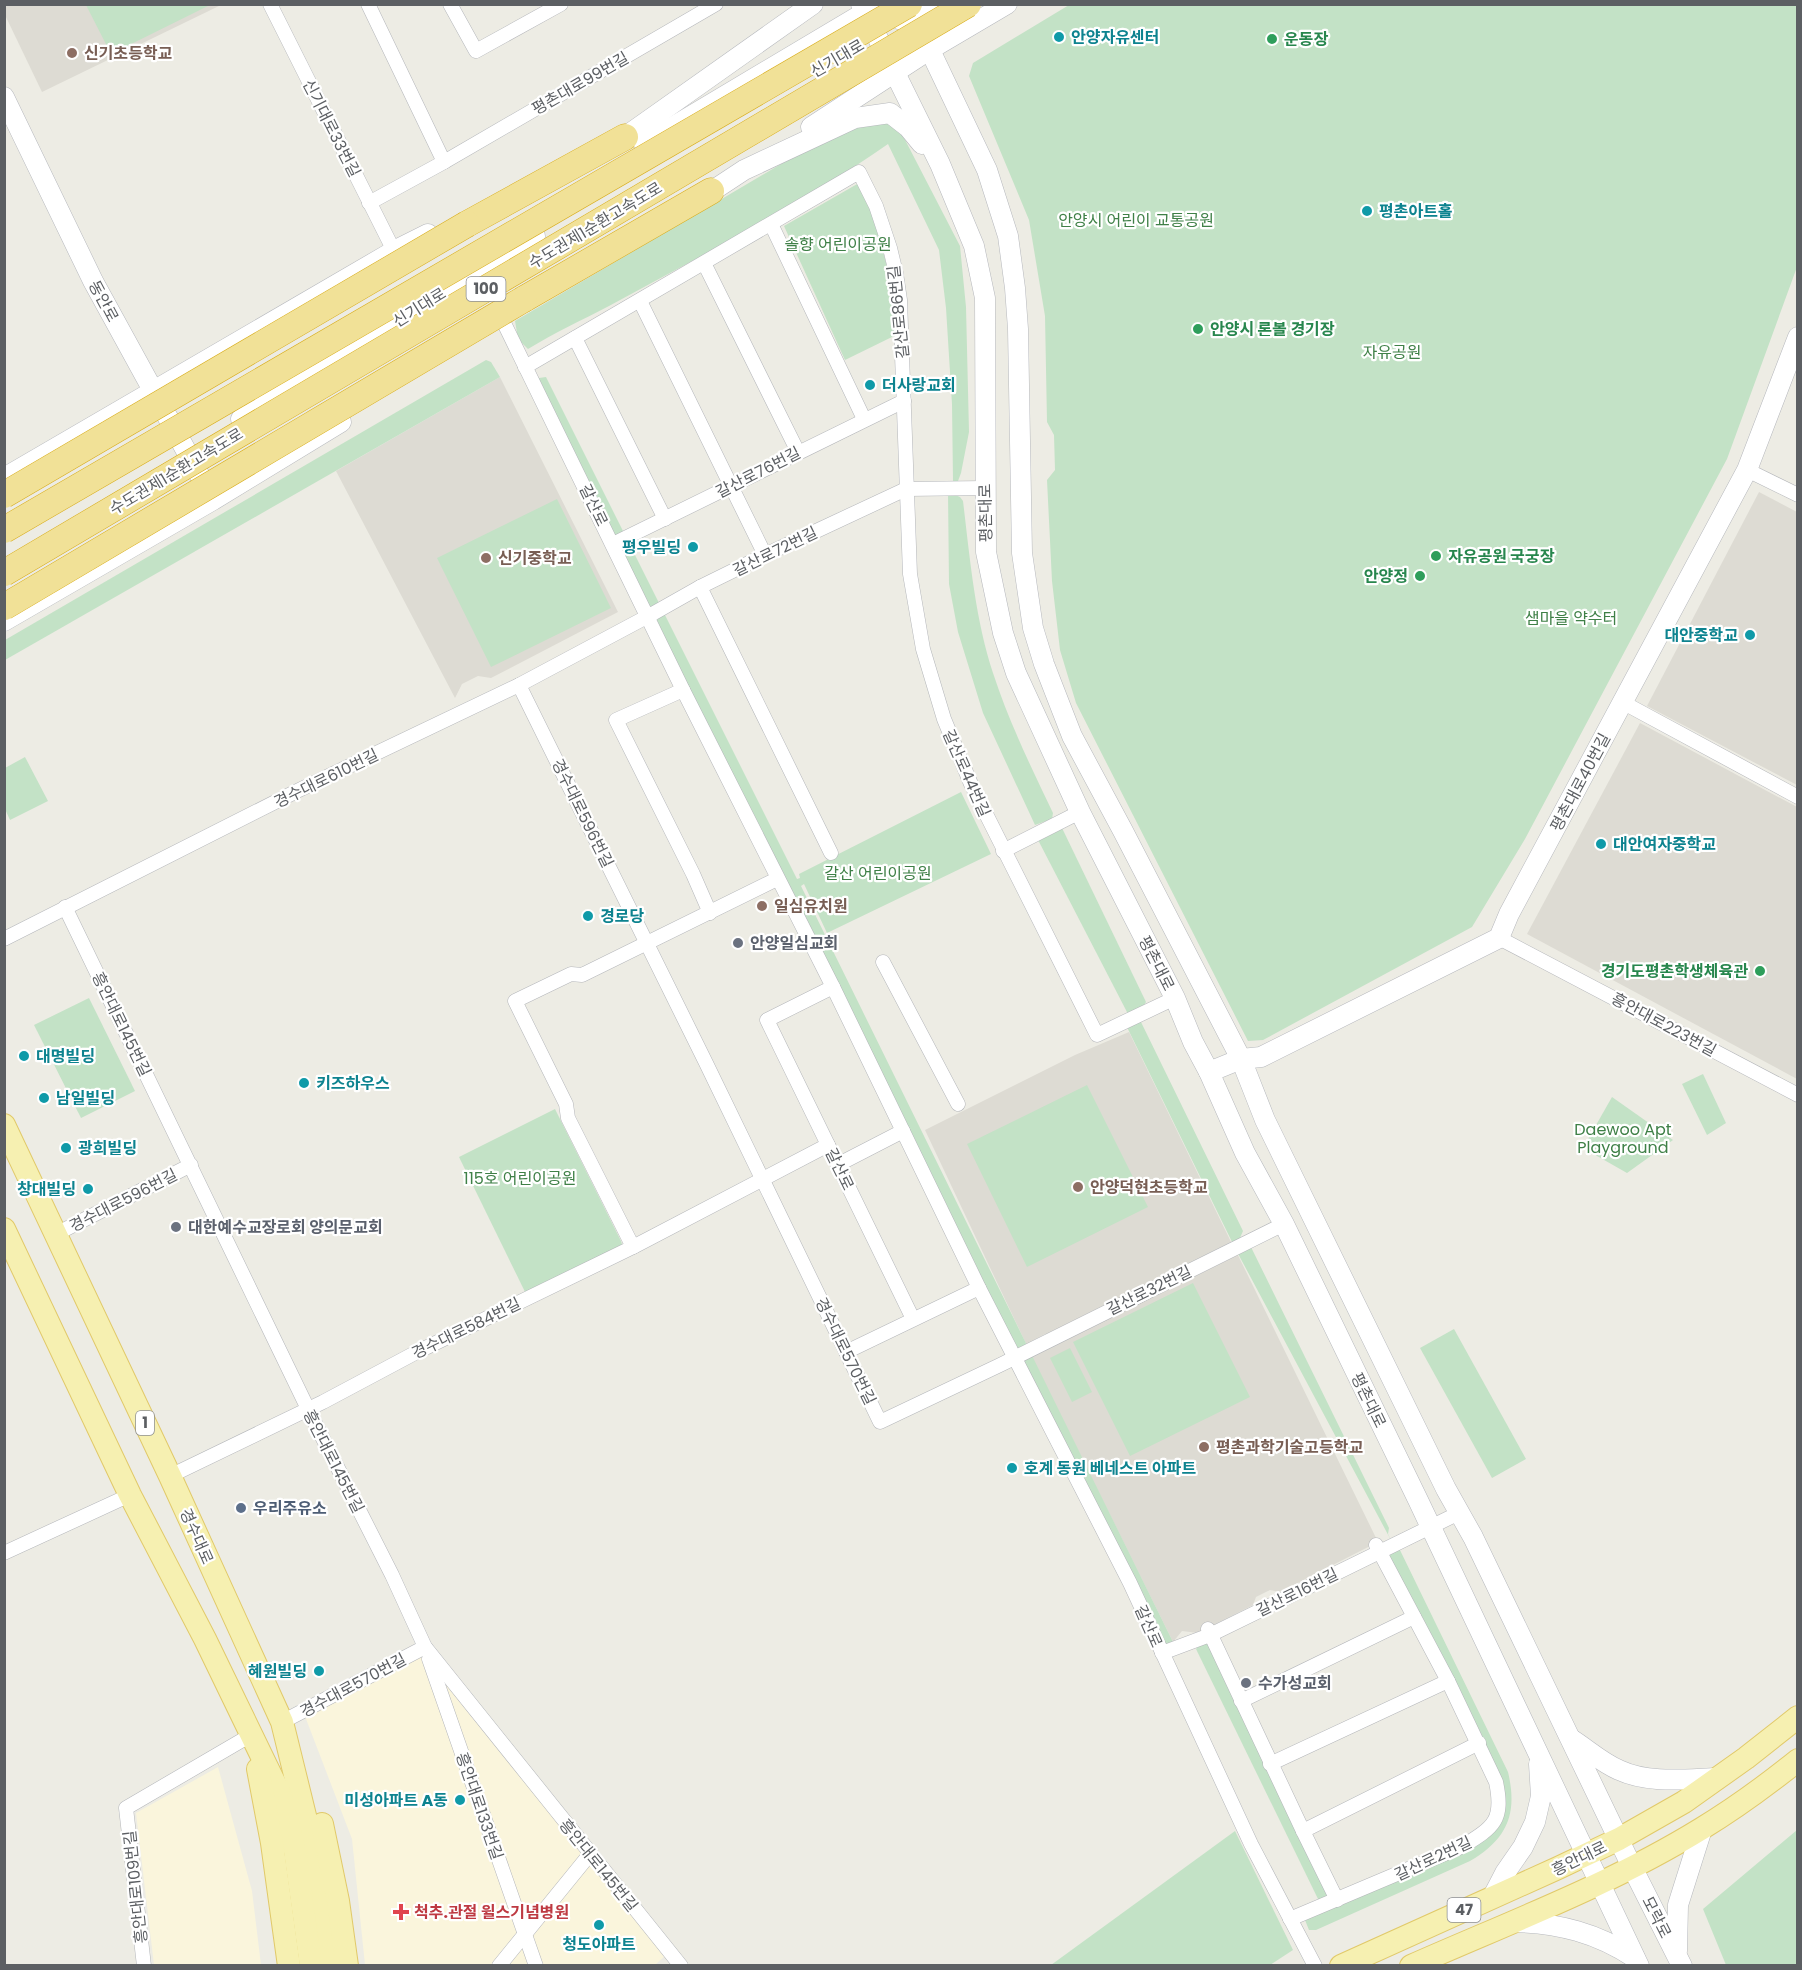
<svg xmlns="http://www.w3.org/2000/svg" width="1802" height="1970" viewBox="0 0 1802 1970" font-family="Poppins,'Noto Sans KR',sans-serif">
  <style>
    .commercial { fill: #faf5dc }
    .education { fill: #dddbd3 }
    .green { fill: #c3e2c6 }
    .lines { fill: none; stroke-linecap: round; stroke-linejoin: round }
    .street-casing { stroke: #b4b6ba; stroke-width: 15 }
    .secondary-casing { stroke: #b6b8bd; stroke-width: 21 }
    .primary-casing { stroke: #e1c969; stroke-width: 24 }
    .highway-casing { stroke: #d8ac1a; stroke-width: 27 }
    .street { stroke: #fff; stroke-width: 14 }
    .secondary { stroke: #fff; stroke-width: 20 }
    .primary { stroke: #f6f0b1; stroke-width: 22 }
    .highway { stroke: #f1e197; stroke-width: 26 }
    .highway-bridge-casing { stroke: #d8ac1a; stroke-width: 27; stroke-linecap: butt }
    .highway-bridge { stroke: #f1e197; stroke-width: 26 }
    .culture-dot { fill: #0f9aa8; stroke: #fff; stroke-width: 2 }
    .leisure-dot { fill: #2e9e5b; stroke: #fff; stroke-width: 2 }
    .education-dot { fill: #8d6e63; stroke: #fff; stroke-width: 2 }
    .worship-dot { fill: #6b7280; stroke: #fff; stroke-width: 2 }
    .service-dot { fill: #5c6f8a; stroke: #fff; stroke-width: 2 }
    .health-dot { fill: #e0444e; stroke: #fff; stroke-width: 2 }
    .labels { text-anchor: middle; stroke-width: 4.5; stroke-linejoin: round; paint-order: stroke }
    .shield { fill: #fff; stroke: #8d8f92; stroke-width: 1.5 }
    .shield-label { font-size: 15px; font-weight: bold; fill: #5c5f63 }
    .culture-label { font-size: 16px; font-weight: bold; fill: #0d838f; stroke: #fff; text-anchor: start }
    .leisure-label { font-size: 16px; font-weight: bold; fill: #27864d; stroke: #fff; text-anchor: start }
    .education-label { font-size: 16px; font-weight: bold; fill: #785e54; stroke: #fff; text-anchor: start }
    .street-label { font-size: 16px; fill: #5c5f63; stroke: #fff }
    .park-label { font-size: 16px; fill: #3f8047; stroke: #fff }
    .worship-label { font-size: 16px; font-weight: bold; fill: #5b616d; stroke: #fff; text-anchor: start }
    .service-label { font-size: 16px; font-weight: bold; fill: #4e5e75; stroke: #fff; text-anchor: start }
    .health-label { font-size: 16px; font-weight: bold; fill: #be3a42; stroke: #fff; text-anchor: start }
  </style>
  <rect width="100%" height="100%" fill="#edece4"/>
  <g class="commercial">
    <polygon points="425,1647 668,1953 654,1966 365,1965 352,1839 303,1711"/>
    <polygon points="218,1767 252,1891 261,1965 154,1965 136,1813"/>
  </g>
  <g class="education">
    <polygon points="5,5 221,5 42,92 5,15"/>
    <polygon points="500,377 618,612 491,678 478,676 462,684 455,698 336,471"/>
    <polygon points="1759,492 1797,512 1797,785 1647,706"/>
    <polygon points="1640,723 1797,807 1797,1079 1527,934"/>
    <polygon points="1129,1032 1232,1244 1053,1335 1045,1334 1032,1341 1028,1348 925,1130 1075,1055"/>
    <polygon points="1234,1247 1378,1542 1280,1592 1270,1590 1256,1597 1253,1605 1198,1633 1182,1631 1173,1642 1030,1353"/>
  </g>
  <g class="green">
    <polygon points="86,5 210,5 111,54"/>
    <polygon points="1069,5 1797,5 1797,267 1727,459 1525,839 1472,927 1263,1040 1248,1041 1076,703 1060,650 1052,581 1047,480 1055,470 1054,435 1047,422 1045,316 1029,220 969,76 973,63"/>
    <path d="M859,118l28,1 14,13 59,114 6,61 3,125 -8,41 -3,8h-5l-1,-77 -6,-96 -7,-58 -51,-106c-88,61 -185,111 -279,162 -27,14 -55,27 -81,43l-10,-10 -3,-18z"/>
    <polygon points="859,183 873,212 894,294 894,336 845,360 784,226"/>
    <polygon points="486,360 491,362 500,377 5,660 5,640"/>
    <polygon points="546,377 797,879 800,878 799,874 961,792 991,854 827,933 804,884 801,886 1173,1642 1164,1648 535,383 539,378"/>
    <path d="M948,492l12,5 3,4c7,58 12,117 30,172 16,49 38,94 60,140l-1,6 -17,6 -52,-112 -25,-81 -9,-48z"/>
    <polygon points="557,499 611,608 491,667 437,558"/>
    <polygon points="25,757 48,801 10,820 5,809 5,768"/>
    <polygon points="1062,828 1146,1002 1143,1007 1128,1014 1036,836"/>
    <polygon points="89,998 135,1091 81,1118 34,1025"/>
    <polygon points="1140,1020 1243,1231 1236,1247 1250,1245 1389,1528 1388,1534 1393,1544 1235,1248 1124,1021"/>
    <polygon points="1703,1074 1726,1123 1707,1135 1682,1084"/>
    <polygon points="1087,1085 1148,1207 1027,1267 967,1144"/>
    <polygon points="1612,1097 1673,1140 1627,1173 1583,1148"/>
    <polygon points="555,1109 621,1241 624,1251 528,1298 459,1157"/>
    <polygon points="1193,1283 1250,1397 1130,1456 1073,1342"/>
    <polygon points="1454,1329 1526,1459 1492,1478 1420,1348"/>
    <polygon points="1070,1348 1092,1392 1072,1402 1050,1358"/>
    <path d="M1398,1546l110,226c10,42 -1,67 -38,89l-154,69h-7l-4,-10 162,-72 37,-48 -120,-247z"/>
    <polygon points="1209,1640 1332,1895 1319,1901 1196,1649 1201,1643"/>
    <polygon points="1797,1830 1797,1965 1726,1965 1703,1909"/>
    <polygon points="1235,1831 1293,1950 1270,1965 1051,1965"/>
  </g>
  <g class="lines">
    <g class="street-casing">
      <g id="street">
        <polyline points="270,4 394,251"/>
        <polyline points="368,4 444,162"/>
        <polyline points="450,4 476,51 561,4"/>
        <polyline points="369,203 444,162 716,4"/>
        <polyline points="771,224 864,419"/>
        <polyline points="704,263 798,452"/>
        <polyline points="640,301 765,555"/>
        <polyline points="503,321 683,690 833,987 979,1288 1130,1583 1251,1844 1315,1966"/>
        <polyline points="575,338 665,519"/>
        <polyline points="525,367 859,172 876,206 890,248 896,273 900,300 910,574 923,649 944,719 971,784 1097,1035 1175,998"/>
        <polyline points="1747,470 1798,495"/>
        <polyline points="613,544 904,401"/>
        <polyline points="700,587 831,853"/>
        <polyline points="519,685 706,1063 880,1422 1000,1365 1284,1224"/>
        <polyline points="683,690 616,720 693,874 710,913"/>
        <polyline points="1622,702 1798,797"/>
        <polyline points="1003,851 1080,812"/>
        <polyline points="65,907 308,1409 392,1575 425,1647 681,1966"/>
        <polyline points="1499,938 1798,1095"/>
        <polyline points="4,939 297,791 519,685 654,613 700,587 765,555 906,489 985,488"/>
        <polyline points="883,962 958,1104"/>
        <polyline points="833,987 767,1020 913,1319"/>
        <polyline points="839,1164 903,1131"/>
        <polyline points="56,1234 191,1165"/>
        <polyline points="633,1247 568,1118 566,1104 515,1001 571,974 582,975 777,879"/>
        <polyline points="846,1352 979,1288"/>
        <polyline points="170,1476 323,1402 415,1353 633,1247 828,1145"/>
        <polyline points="4,1553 130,1495"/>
        <polyline points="1208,1629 1303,1831 1337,1900"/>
        <polyline points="1162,1653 1210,1635 1459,1513"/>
        <polyline points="429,1659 536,1966"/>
        <polyline points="1241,1701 1414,1617"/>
        <polyline points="282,1722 425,1647"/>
        <polyline points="1270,1764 1448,1681"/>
        <polyline points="1303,1831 1479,1743"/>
        <path d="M1290,1919l173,-73c31,-19 41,-26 33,-64l-48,-101 -72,-136"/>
        <polyline points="144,1966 126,1808 251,1735"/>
        <polyline points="499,1966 590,1854"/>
      </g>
    </g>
    <g class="secondary-casing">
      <g id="secondary">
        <polyline points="861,4 940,164 974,246 985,298 986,552 1003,633 1016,673 1080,812 1175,998 1193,1042 1209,1072 1245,1153 1284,1224 1418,1500 1639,1966"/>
        <polyline points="908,4 987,170 1008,236 1015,288 1018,329 1022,553 1033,628 1044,664 1072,736 1123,831 1241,1059 1265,1120 1446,1489 1473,1537 1632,1867 1682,1966"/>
        <polyline points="901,20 931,4"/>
        <polyline points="4,97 93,281 212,498"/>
        <polyline points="811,127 929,50 1007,4"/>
        <polyline points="613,142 625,137 813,4"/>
        <polyline points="644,144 879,4"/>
        <polyline points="700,199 744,170 855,118 890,113 908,127 922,144"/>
        <polyline points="241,419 535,236"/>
        <polyline points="4,478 394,251 428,234"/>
        <polyline points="4,621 213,500 341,422"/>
        <polyline points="1209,1072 1241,1059 1261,1057 1499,938 1509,914 1747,470 1798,337"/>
        <path d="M1571,1739c16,10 31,24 48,31 30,14 67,9 99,8"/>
        <polyline points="1492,1898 1505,1873 1523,1847 1535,1822 1541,1796 1539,1764"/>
        <path d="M1513,1922c46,1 84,11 122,36"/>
        <polyline points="1677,1951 1678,1905 1702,1829"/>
      </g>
    </g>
    <g class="primary-casing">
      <g id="primary">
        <polyline points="4,1125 170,1476 282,1722 310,1836 329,1966"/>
        <polyline points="4,1229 130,1495 205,1639 281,1796 295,1851 311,1966"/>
        <polyline points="258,1769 272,1843 289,1966"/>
        <polyline points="322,1824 338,1901 347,1966"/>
        <polyline points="1341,1966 1558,1868 1619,1839 1684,1802 1746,1758 1798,1717"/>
        <path d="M1411,1966c97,-43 199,-81 290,-137 33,-20 66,-44 97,-69"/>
      </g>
    </g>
    <g class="highway-casing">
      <g id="highway">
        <polyline points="467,224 625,137"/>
        <polyline points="524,299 711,191"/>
      </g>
    </g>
    <use href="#street" class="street"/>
    <use href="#secondary" class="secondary"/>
    <use href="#primary" class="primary"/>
    <use href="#highway" class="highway"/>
    <g class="highway-bridge-casing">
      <g id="highway-bridge">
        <polyline points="4,495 467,224"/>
        <polyline points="4,530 909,4"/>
        <polyline points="4,573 968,4"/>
        <polyline points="4,607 524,299"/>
      </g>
    </g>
    <use href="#highway-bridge" class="highway-bridge"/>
  </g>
  <g class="culture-dot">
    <circle cx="1059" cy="37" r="6"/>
    <circle cx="1367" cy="211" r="6"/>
    <circle cx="870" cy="385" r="6"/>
    <circle cx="693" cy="547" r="6"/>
    <circle cx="1750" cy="635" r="6"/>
    <circle cx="1601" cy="844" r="6"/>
    <circle cx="588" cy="916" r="6"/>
    <circle cx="24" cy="1056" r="6"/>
    <circle cx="304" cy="1083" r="6"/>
    <circle cx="44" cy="1098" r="6"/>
    <circle cx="66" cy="1148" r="6"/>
    <circle cx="88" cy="1189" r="6"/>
    <circle cx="1012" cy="1468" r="6"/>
    <circle cx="319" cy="1671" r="6"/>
    <circle cx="460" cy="1800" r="6"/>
    <circle cx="599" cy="1925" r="6"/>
  </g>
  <g class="leisure-dot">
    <circle cx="1272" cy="39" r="6"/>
    <circle cx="1198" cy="329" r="6"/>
    <circle cx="1436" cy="556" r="6"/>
    <circle cx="1420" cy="576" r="6"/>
    <circle cx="1760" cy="971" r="6"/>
  </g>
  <g class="education-dot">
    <circle cx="72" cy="53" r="6"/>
    <circle cx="486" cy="558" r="6"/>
    <circle cx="762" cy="906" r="6"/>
    <circle cx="1078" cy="1187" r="6"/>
    <circle cx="1204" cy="1447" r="6"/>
  </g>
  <g class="worship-dot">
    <circle cx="738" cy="943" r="6"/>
    <circle cx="176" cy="1227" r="6"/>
    <circle cx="1246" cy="1683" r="6"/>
  </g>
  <circle class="service-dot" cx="241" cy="1508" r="6"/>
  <path class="health-dot" d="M398 1903h6v6h6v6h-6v6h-6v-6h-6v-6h6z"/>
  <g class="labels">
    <g class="shield">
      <rect x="466.5" y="277" width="39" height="24" rx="4.5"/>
      <rect x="136" y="1411" width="18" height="24" rx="4.5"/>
      <rect x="1447.5" y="1898" width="33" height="24" rx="4.5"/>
    </g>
    <g class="shield-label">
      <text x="486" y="294">100</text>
      <text x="145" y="1428">1</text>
      <text x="1464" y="1915">47</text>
    </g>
    <g class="culture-label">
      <text x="1071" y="43">안양자유센터</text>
      <text x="1379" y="217">평촌아트홀</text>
      <text x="882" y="391">더사랑교회</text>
      <text x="681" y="553" text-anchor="end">평우빌딩</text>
      <text x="1738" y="641" text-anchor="end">대안중학교</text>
      <text x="1613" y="850">대안여자중학교</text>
      <text x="600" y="922">경로당</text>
      <text x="36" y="1062">대명빌딩</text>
      <text x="316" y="1089">키즈하우스</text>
      <text x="56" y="1104">남일빌딩</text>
      <text x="78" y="1154">광희빌딩</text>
      <text x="76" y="1195" text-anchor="end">창대빌딩</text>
      <text x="1024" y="1474">호계 동원 베네스트 아파트</text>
      <text x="307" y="1677" text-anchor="end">혜원빌딩</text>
      <text x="448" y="1806" text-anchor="end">미성아파트 A동</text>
      <text x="599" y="1950" text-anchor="middle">청도아파트</text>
    </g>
    <g class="leisure-label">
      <text x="1284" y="45">운동장</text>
      <text x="1210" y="335">안양시 론볼 경기장</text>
      <text x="1448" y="562">자유공원 국궁장</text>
      <text x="1408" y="582" text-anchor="end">안양정</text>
      <text x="1748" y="977" text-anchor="end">경기도평촌학생체육관</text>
    </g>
    <g class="education-label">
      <text x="84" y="59">신기초등학교</text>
      <text x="498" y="564">신기중학교</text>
      <text x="774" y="912">일심유치원</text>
      <text x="1090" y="1193">안양덕현초등학교</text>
      <text x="1216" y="1453">평촌과학기술고등학교</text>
    </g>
    <g class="street-label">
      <text transform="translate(837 58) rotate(-30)" y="6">신기대로</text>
      <text transform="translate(580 83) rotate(-30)" y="6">평촌대로99번길</text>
      <text transform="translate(332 128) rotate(63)" y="6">신기대로33번길</text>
      <text transform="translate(595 225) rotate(-31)" y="6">수도권제1순환고속도로</text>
      <text transform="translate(104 301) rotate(62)" y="6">동안로</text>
      <text transform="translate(419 307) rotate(-32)" y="6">신기대로</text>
      <text transform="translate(898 312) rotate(-96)" y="6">갈산로86번길</text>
      <text transform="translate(176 471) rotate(-31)" y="6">수도권제1순환고속도로</text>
      <text transform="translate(758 472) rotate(-27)" y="6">갈산로76번길</text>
      <text transform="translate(594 505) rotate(64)" y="6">갈산로</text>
      <text transform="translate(985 513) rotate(-91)" y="6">평촌대로</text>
      <text transform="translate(775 551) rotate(-26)" y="6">갈산로72번길</text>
      <text transform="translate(967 773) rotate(66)" y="6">갈산로44번길</text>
      <text transform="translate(326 778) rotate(-26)" y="6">경수대로610번길</text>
      <text transform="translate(1580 782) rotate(-62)" y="6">평촌대로40번길</text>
      <text transform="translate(583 813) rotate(64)" y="6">경수대로596번길</text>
      <text transform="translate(1157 963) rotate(63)" y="6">평촌대로</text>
      <text transform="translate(122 1024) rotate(64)" y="6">흥안대로145번길</text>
      <text transform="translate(1664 1024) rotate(28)" y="6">흥안대로223번길</text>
      <text transform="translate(840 1169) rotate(64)" y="6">갈산로</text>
      <text transform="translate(123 1200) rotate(-27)" y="6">경수대로596번길</text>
      <text transform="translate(1149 1290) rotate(-26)" y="6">갈산로32번길</text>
      <text transform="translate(466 1328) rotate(-26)" y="6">경수대로584번길</text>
      <text transform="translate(846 1351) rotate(64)" y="6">경수대로570번길</text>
      <text transform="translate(1369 1400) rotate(64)" y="6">평촌대로</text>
      <text transform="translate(334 1461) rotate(63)" y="6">흥안대로145번길</text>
      <text transform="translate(197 1536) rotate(66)" y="6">경수대로</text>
      <text transform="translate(1297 1592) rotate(-26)" y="6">갈산로16번길</text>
      <text transform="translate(1149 1626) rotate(66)" y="6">갈산로</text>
      <text transform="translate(353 1685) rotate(-28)" y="6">경수대로570번길</text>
      <text transform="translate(480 1806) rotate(71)" y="6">흥안대로133번길</text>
      <text transform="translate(1433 1858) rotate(-25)" y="6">갈산로2번길</text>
      <text transform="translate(1579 1858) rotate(-26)" y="6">흥안대로</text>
      <text transform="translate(599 1865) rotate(51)" y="6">흥안대로145번길</text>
      <text transform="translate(135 1887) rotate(-96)" y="6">흥안대로109번길</text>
      <text transform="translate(1657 1917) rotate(63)" y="6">모락로</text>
    </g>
    <g class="park-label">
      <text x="1136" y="226">안양시 어린이 교통공원</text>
      <text x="838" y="250">솔향 어린이공원</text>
      <text x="1392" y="358">자유공원</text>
      <text x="1571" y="624">샘마을 약수터</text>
      <text x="878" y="879">갈산 어린이공원</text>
      <text x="1623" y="1135">Daewoo Apt<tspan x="1623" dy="18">Playground</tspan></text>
      <text x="520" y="1184">115호 어린이공원</text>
    </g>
    <g class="worship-label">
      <text x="750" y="949">안양일심교회</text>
      <text x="188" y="1233">대한예수교장로회 양의문교회</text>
      <text x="1258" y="1689">수가성교회</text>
    </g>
    <g class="service-label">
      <text x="253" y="1514">우리주유소</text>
    </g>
    <g class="health-label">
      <text x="414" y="1918">척추.관절 윌스기념병원</text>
    </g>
  </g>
  <rect width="1802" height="1970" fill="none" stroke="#5c5f63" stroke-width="12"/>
</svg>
